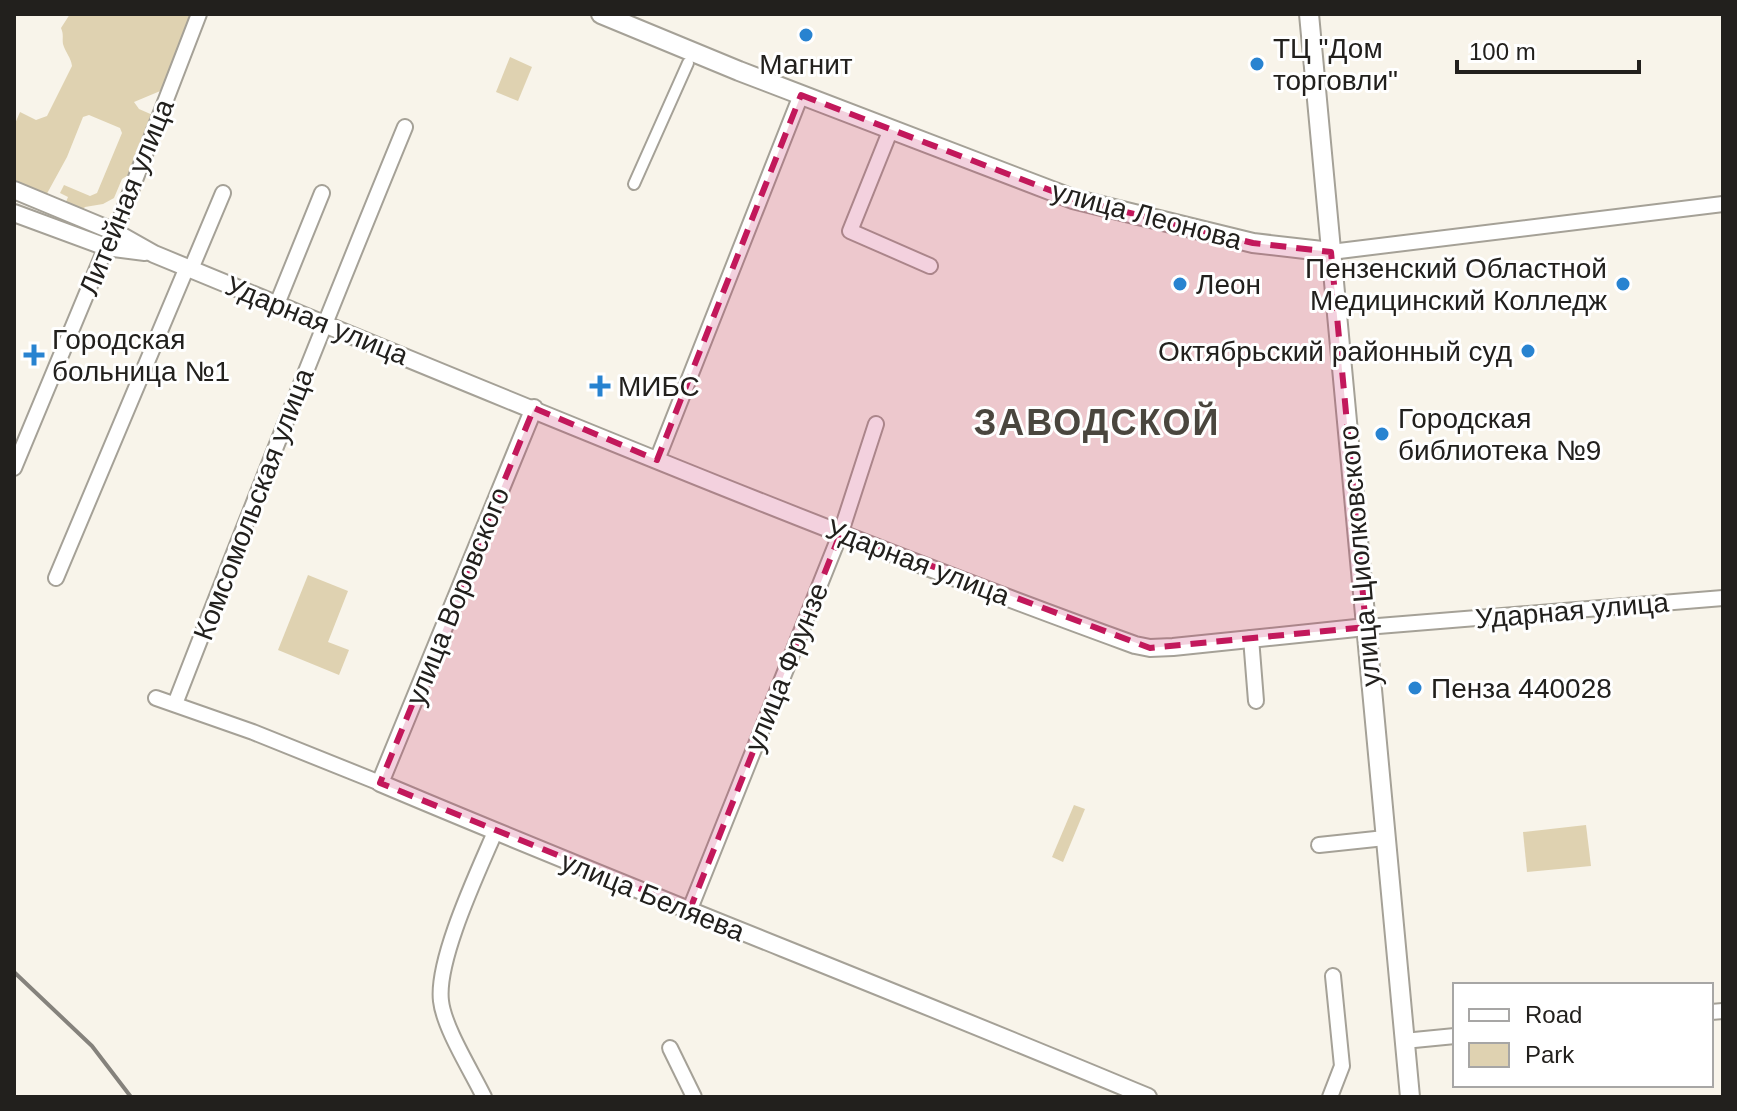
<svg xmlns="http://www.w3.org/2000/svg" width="1737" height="1111" viewBox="0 0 1737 1111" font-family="Helvetica,sans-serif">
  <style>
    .green { fill: #dfd2b1 }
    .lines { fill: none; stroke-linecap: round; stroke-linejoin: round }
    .pedestrian-casing { stroke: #a5a197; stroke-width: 14 }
    .minor-casing { stroke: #a5a197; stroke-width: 18 }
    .tertiary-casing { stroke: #a5a197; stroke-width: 20 }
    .secondary-casing { stroke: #a5a197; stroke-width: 22 }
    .pedestrian { stroke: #fff; stroke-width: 10 }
    .minor { stroke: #fff; stroke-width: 14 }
    .tertiary { stroke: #fff; stroke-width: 16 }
    .secondary { stroke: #fff; stroke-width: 18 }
    .rail { stroke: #85827c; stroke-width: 4 }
    .marked { fill: #c2185b; fill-opacity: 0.2; stroke: #c2185b; stroke-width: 6; stroke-dasharray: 16 10; stroke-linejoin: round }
    .poi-dot { fill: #2883d0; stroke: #fff; stroke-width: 3 }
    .labels { text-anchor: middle; stroke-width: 6; stroke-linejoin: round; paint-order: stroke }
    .poi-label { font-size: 28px; fill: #22201d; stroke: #fff; text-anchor: start }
    .street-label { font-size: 28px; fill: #22201d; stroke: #fff }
    .district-label { font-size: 36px; font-weight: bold; letter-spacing: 2px; fill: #4a463e; stroke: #fff }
  </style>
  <rect width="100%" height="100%" fill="#f8f4ea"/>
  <g class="green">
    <path d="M70,14h125l-30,75 -31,13 5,7 16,7 -22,56 -11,7 -8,19 -11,6 -18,3 -8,8 -14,-6 5,-12 -8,-4 4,-8 26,11 7,-3 25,-60 -2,-5 -31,-13 -6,2 -16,40 -23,42 -30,-8v-65l6,-14 16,8 11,-4 25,-50c-1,-9 -7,-14 -9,-22 -1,-6 1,-9 -2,-16z"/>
    <polygon points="510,57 532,67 518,101 496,92"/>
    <polygon points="308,575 348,591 328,642 349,650 339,675 278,650"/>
    <polygon points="1074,805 1085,809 1063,862 1052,857"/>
    <polygon points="1586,825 1591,866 1527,872 1523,832"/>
  </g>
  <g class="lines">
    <g class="pedestrian-casing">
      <polyline id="pedestrian" points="634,184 688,63"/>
    </g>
    <g class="minor-casing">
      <g id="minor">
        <polyline points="891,129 850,231 930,266"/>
        <polyline points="1331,252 1723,204"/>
        <polyline points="191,269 223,193"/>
        <polyline points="277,304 322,193"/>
        <polyline points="657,460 801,95"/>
        <polyline points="14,468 106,247 115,232 199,14"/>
        <polyline points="56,578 187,267"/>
        <polyline points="1366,627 1723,598"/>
        <polyline points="1251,638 1256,701"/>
        <polyline points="156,698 253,732 380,783"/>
        <path d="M175,704c75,-193 151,-385 230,-577"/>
        <polyline points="1319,845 1385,838"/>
        <polyline points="690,909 841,532 876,424"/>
        <polyline points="1711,1012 1723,1011"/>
        <polyline points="1404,1041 1455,1036"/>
        <polyline points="670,1048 694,1097"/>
        <path d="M484,1097c-12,-25 -40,-69 -43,-96 -5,-41 37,-129 54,-169"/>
        <polyline points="1330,1097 1342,1066 1333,976"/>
      </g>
    </g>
    <g class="tertiary-casing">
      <g id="tertiary">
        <path d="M14,190l101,42 39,22c326,134 651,271 981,391l15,3 23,-1 193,-20"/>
        <polyline points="14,213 106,247 145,252"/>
        <path d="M534,408l-154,375c255,108 513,207 768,314"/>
      </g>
    </g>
    <g class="secondary-casing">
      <g id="secondary">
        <polyline points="601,14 739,71 1073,199 1253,243 1331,252"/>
        <polyline points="1309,14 1410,1097"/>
      </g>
    </g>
    <use href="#pedestrian" class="pedestrian"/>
    <use href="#minor" class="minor"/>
    <use href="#tertiary" class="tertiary"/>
    <use href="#secondary" class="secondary"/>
    <polyline class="rail" points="14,972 92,1046 131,1097"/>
  </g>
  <path class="marked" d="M801,95l272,104 180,44 78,9 35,375 -216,21 -309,-116 -151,377 -310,-126 154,-375 123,52z"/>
  <g class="poi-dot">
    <circle cx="806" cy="35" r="8"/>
    <circle cx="1257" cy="64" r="8"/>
    <circle cx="1180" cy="284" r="8"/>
    <circle cx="1623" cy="284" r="8"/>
    <circle cx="1528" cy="351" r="8"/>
    <path d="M30 343h8v8h8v8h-8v8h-8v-8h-8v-8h8z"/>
    <path d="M596 374h8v8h8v8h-8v8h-8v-8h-8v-8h8z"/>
    <circle cx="1382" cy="434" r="8"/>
    <circle cx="1415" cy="688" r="8"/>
  </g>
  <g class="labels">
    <g class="poi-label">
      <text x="1273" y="58">ТЦ "Дом<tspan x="1273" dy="32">торговли"</tspan></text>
      <text x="806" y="74" text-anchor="middle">Магнит</text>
      <text x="1607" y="278" text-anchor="end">Пензенский Областной<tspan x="1607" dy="32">Медицинский Колледж</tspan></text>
      <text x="1196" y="294">Леон</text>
      <text x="52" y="349">Городская<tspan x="52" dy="32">больница №1</tspan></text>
      <text x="1512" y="361" text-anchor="end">Октябрьский районный суд</text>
      <text x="618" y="396">МИБС</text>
      <text x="1398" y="428">Городская<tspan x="1398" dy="32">библиотека №9</tspan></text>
      <text x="1431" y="698">Пенза 440028</text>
    </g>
    <g class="street-label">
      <text transform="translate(126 197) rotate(-68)" y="10">Литейная улица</text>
      <text transform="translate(1147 215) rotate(15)" y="10">улица Леонова</text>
      <text transform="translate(317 320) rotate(22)" y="10">Ударная улица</text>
      <text transform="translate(253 504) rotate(-69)" y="10">Комсомольская улица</text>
      <text transform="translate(1359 556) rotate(-95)" y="10">улица Циолковского</text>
      <text transform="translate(918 562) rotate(21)" y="10">Ударная улица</text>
      <text transform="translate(457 596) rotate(-68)" y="10">улица Воровского</text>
      <text transform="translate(1572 610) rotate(-5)" y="10">Ударная улица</text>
      <text transform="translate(786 667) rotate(-68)" y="10">улица Фрунзе</text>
      <text transform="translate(653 896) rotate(22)" y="10">улица Беляева</text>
    </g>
    <g class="district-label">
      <text x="1097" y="435">ЗАВОДСКОЙ</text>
    </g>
  </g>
  <rect width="1737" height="1111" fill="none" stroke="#22201d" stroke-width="32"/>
  <rect x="1453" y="983" width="260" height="104" fill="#ffffff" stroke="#a7a6a5" stroke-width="2"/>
  <rect x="1469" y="1009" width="40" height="12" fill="#ffffff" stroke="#a7a6a5" stroke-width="2"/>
  <text x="1525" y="1023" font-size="24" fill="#22201d">Road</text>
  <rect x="1469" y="1043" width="40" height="24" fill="#dfd2b1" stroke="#a7a6a5" stroke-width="2"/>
  <text x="1525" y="1063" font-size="24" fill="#22201d">Park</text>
  <path d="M1457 60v12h182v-12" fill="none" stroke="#22201d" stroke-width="4"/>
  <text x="1469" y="60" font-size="24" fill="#22201d" stroke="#ffffff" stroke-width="6" paint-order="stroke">100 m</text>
</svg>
